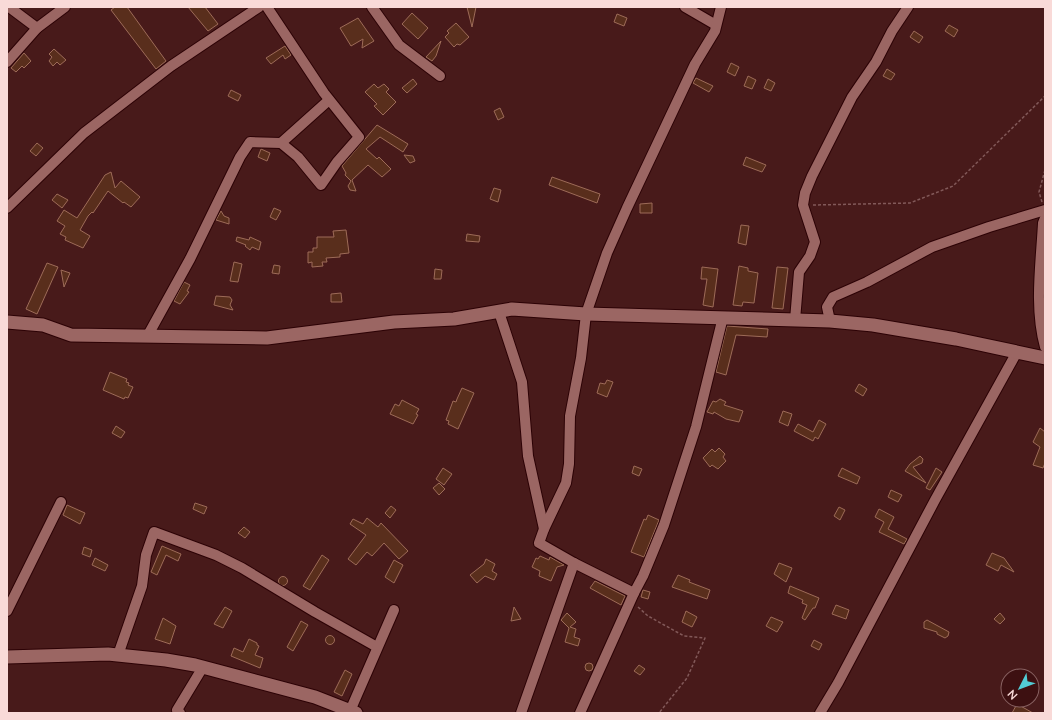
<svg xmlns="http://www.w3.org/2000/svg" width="1052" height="720" viewBox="0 0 1052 720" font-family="Lato,sans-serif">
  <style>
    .building { fill: #592e1c; stroke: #9d6b58 }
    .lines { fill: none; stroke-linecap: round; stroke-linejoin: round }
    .minor-casing { stroke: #2c0205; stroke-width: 12 }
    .tertiary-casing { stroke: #2c0205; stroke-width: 15 }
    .path { stroke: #825959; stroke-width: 1.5; stroke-dasharray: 3 2; stroke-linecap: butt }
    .minor { stroke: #9b6663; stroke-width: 10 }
    .tertiary { stroke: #9b6663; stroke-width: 13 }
  </style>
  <rect width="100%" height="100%" fill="#481a1a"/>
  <g class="building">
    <polygon points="115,7 127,7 166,61 156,69 111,10"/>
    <polygon points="188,7 205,7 218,24 208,31"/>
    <polygon points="467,7 476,7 472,27"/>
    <polygon points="412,13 428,28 418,39 402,24"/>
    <polygon points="617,14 627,18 624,26 614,22"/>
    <polygon points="358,18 374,41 362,48 363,39 351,46 340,28"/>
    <polygon points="456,23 469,37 460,45 457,44 454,47 445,37 449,33 447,31"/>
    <polygon points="949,25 958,30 954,37 945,31"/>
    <polygon points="914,31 923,37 919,43 910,37"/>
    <polygon points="441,41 436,56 432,61 426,57"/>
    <polygon points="285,46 291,55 285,59 283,55 271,64 266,58"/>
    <polygon points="54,49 66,60 60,65 57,62 53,66 49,61 52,57 49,54"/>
    <polygon points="24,53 31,61 24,68 22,66 16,72 11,68"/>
    <polygon points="731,63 739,67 735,76 727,72"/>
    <polygon points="887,69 895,74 891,80 883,76"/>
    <polygon points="748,76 756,80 752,89 744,86"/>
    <polygon points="696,78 713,86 709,92 693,83"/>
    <polygon points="413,79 417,84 407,93 402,88"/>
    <polygon points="768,79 775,83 771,91 764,88"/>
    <polygon points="374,84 378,88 384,84 389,89 386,92 396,102 383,115 374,106 377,104 365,92"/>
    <polygon points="231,90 241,95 238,101 228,96"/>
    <polygon points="500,108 504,117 498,120 494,111"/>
    <polygon points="377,125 408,144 403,152 380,137 366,149 377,159 379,157 391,169 382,177 368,165 352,180 356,191 350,190 348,186 351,181 345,175 346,173 342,166"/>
    <polygon points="37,143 43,148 36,156 30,151"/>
    <polygon points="261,149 270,153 267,161 258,157"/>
    <polygon points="404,155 413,156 415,161 410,163"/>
    <polygon points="746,157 766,165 762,172 743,165"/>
    <polygon points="111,172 115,188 121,181 140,197 131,207 124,202 123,203 108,191 93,213 92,212 88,216 80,230 90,236 83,248 65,240 66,237 60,234 65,226 57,221 64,210 77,218 105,175"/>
    <polygon points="552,177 600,194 597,203 549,185"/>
    <polygon points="494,188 501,190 498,202 490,199"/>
    <polygon points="57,194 68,200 62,208 52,200"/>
    <polygon points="652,203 652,213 640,213 640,204"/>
    <polygon points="274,208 281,211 276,220 270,217"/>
    <polygon points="221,211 224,216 229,218 229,224 216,220"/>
    <polygon points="741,225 749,226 746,245 738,243"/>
    <polygon points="346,230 349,253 340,254 340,257 326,258 327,262 322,262 323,266 312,267 312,262 308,263 308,252 313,252 313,248 317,248 317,237 334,237 333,231"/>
    <polygon points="467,234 480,236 479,242 466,241"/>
    <polygon points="237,237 249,240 250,237 261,242 259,250 252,247 250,250 245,246 246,245 236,241"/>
    <polygon points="234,262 242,264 238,282 230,281"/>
    <polygon points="47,263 58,267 37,314 26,309"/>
    <polygon points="274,265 280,266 279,274 272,273"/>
    <polygon points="739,266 748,268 748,271 758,273 754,303 743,302 742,306 733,305"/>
    <polygon points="702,267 718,269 713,307 703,305 707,279 701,279"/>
    <polygon points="777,267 788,268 783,309 772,308"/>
    <polygon points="435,269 442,270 441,279 434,279"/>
    <polygon points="61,270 70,273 64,287"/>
    <polygon points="184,282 190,285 187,291 189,292 180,304 174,301"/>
    <polygon points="341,293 342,302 331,302 331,294"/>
    <polygon points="216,296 230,297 232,300 230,305 233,310 214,305"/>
    <polygon points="727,326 768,329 767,337 736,335 726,375 716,372"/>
    <polygon points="110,372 127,379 126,382 129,383 128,385 133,387 128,398 125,397 124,399 103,390"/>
    <polygon points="607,380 613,382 607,397 597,393 600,383 605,384"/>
    <polygon points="859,384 867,389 863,396 855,391"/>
    <polygon points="462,388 474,393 458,429 448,424 449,421 446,420 453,401 456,402 457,399"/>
    <polygon points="720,399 726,402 724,405 743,411 739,422 726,419 714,412 713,414 707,412 713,401 716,402"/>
    <polygon points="402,400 419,409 416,414 418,415 413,424 390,414 395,404 399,406"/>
    <polygon points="783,411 792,414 788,426 779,422"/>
    <polygon points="819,420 826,424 818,439 815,437 813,441 794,431 798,424 813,432"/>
    <polygon points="116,426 125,432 121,438 112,433"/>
    <polygon points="1040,428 1045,432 1045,463 1043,468 1033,465 1040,447 1033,442"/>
    <polygon points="719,448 725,454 723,457 726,461 718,469 712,465 710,467 703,458 712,449 715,452"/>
    <polygon points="920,456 923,459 922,463 913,467 926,483 905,471 910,464"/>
    <polygon points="634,466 642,469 639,476 632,473"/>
    <polygon points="443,468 452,474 444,485 436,479"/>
    <polygon points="842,468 860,477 857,484 838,476"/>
    <polygon points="936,468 942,472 930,490 926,488"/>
    <polygon points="439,483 445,489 439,495 433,488"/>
    <polygon points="891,490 902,495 898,502 888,497"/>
    <polygon points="195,503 207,507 204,514 193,509"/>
    <polygon points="67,505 85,513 80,524 63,515"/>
    <polygon points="391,506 396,510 390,518 385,513"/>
    <polygon points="839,507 845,510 840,520 834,516"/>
    <polygon points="879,509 894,517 888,529 907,539 904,544 879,532 884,522 875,517"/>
    <polygon points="648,515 659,520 644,557 631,552 644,519 646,520"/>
    <polygon points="367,518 378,527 381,523 408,551 399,559 384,543 372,556 367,552 356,565 348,559 366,535 350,524 353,519 363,524"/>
    <polygon points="244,527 250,532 245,538 238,533"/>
    <polygon points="162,546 181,554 178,561 166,555 157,575 151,572"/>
    <polygon points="84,547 92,550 90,557 82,554"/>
    <polygon points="992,553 1004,558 1014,572 1001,565 998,571 986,565"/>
    <polygon points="322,555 329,560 310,590 303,586"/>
    <polygon points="540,556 549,560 550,557 564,565 557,567 551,581 539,576 540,571 532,567 536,558 538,559"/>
    <polygon points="95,558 108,565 105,571 92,565"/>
    <polygon points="486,559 495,564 492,571 497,574 494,580 485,576 477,583 470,575 484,564"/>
    <polygon points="394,560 403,565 394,583 385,577"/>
    <polygon points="779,563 792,568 786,582 774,574"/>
    <polygon points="678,575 690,580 689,582 710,590 707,599 672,587"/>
    <circle cx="283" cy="581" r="4.5"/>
    <polygon points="595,581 625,596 621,605 590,588"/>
    <polygon points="790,586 819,598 815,608 813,608 805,620 802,618 807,605 802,603 803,600 788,593"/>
    <polygon points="643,590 650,592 648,599 641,597"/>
    <polygon points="836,605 849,610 846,619 832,614"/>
    <polygon points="225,607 232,611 223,628 214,624"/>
    <polygon points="514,607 521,619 511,621"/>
    <polygon points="686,611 697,617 692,627 682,622"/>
    <polygon points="567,613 576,622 570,627 576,629 574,637 580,639 578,646 565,642 569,628 561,620"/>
    <polygon points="1000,613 1005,619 1000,624 994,619"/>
    <polygon points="771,617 783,622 777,632 766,626"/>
    <polygon points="163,618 176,626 170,644 155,639"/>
    <polygon points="927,620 949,632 948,636 945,638 937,634 937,632 924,628 924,622"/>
    <polygon points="301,621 308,625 293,651 287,647"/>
    <circle cx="330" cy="640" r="4.5"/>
    <polygon points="249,639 257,643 257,645 259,646 255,655 263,658 260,668 231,656 234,648 243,652"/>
    <polygon points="814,640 822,644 819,650 811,646"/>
    <circle cx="589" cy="667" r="4"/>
    <polygon points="639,665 645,669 640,675 634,671"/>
    <polygon points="345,670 352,674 342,696 334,692"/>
    <polygon points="1017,704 1033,713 1012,713"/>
  </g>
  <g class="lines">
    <g class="minor-casing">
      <g id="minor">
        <polyline points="9,7 37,28"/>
        <polyline points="372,7 399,45 440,76"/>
        <polyline points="685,7 716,25"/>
        <polyline points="7,62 37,28 65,7"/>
        <polyline points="281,143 329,100"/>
        <polyline points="7,208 84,133 171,66 259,7"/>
        <path d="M1045,218l-2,5c-2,40 -9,84 2,124"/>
        <polyline points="499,312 522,382 528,456 544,529"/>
        <polyline points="795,320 799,272 810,256 815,242 803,205 805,193 812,176 852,97 876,62 892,31 908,7"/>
        <polyline points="830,321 827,307 833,297 867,282 932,247 989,227 1045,210"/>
        <polyline points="148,335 190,259 240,157 250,142 281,143 298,157 321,185 337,162 359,137 324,93 267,7"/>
        <polyline points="634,593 574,563 539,543 544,529 566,483 569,464 570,416 581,358 586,314 607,253 627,208 695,64 715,31 721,7"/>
        <polyline points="7,611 61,502"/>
        <polyline points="118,655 142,586 146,555 154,532 216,555 242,568 315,612 377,647"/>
        <polyline points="350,711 394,610"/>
        <polyline points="180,713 177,710 203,667"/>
        <polyline points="521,713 574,563"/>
        <polyline points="580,713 634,593 643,576 664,525 696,427 723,317"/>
        <polyline points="820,713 838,683 935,500 1017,352"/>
      </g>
    </g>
    <g class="tertiary-casing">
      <g id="tertiary">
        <polyline points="7,322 43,325 71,335 267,338 394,322 454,319 512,309 586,314 830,321 873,325 956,339 1045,358"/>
        <polyline points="7,657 108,654 166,660 195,665 315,697 356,713"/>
      </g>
    </g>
    <g class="path">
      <polyline points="1042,202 1039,192 1045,170"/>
      <polyline points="813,205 910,203 953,186 1045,96"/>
      <polyline points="638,607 648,616 684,636 705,638 687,678 659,713"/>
    </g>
    <use href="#minor" class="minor"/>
    <use href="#tertiary" class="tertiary"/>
  </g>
  <rect width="1052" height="720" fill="none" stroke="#f9dad8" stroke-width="16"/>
  <g transform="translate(1020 688) rotate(228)"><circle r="19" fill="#3d1011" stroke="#886161"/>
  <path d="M0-3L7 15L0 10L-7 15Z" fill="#52ccd5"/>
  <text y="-6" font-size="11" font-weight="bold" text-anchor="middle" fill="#f9dad8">N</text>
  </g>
</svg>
